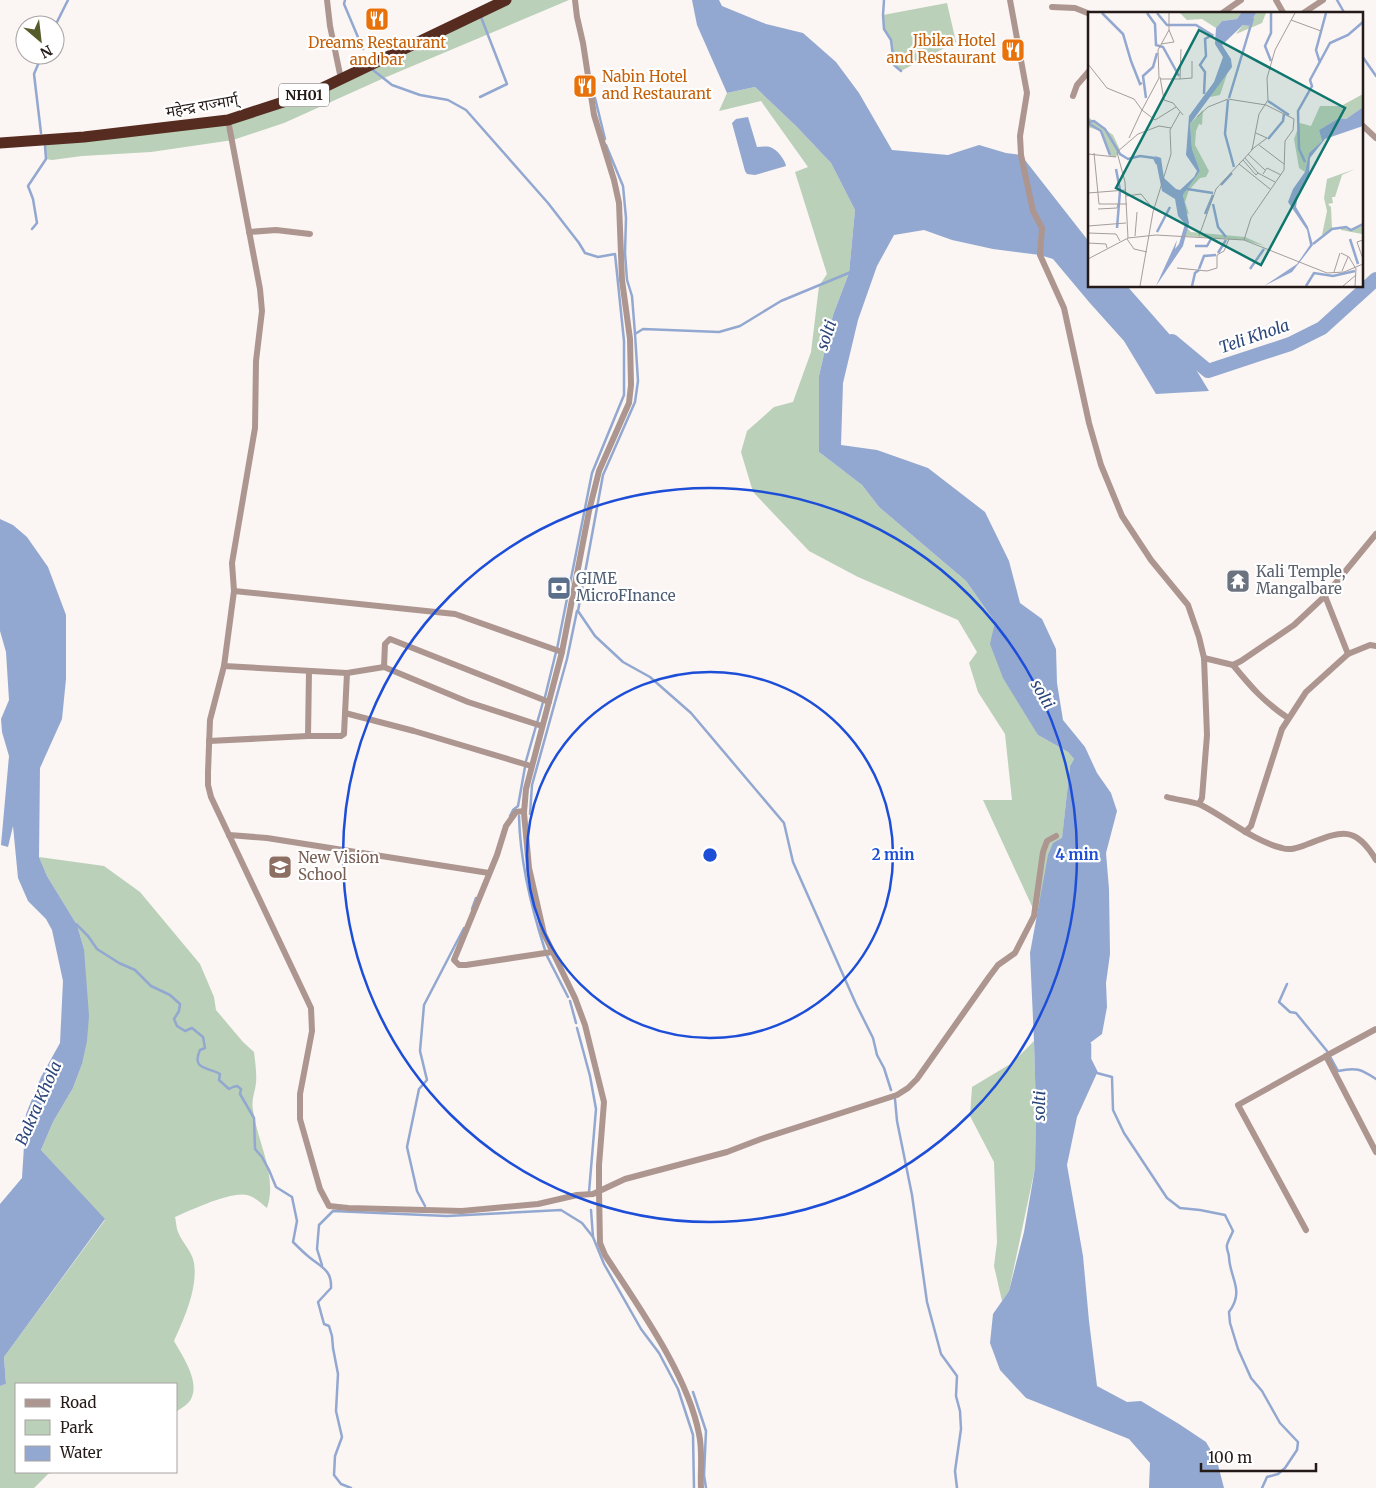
<svg xmlns="http://www.w3.org/2000/svg" width="1376" height="1488" viewBox="0 0 1376 1488" font-family="Merriweather,'Noto Sans Devanagari',serif">
  <style>
    .green { fill: #bad0b8 }
    .water { fill: #92a8d0 }
    .lines { fill: none; stroke-linecap: round; stroke-linejoin: round }
    .stream { stroke: #92a8d0; stroke-width: 2.5 }
    .river { stroke: #92a8d0; stroke-width: 14 }
    .street { stroke: #ad9690; stroke-width: 6 }
    .highway { stroke: #562c21; stroke-width: 11 }
    .ring { fill: none; stroke: #1d4ed8; stroke-width: 2.5 }
    .labels { text-anchor: middle; stroke-width: 4.5; stroke-linejoin: round; paint-order: stroke }
    .shield { fill: #fff; stroke: #665f5d; stroke-width: 1 }
    .shield-label { font-size: 14px; font-weight: bold; fill: #241a17 }
    .food-label { font-size: 15px; fill: #c56008; stroke: #fff; text-anchor: end }
    .street-label { font-size: 15px; fill: #241a17; stroke: #fff }
    .worship-label { font-size: 15px; fill: #5b616d; stroke: #fff; text-anchor: start }
    .service-label { font-size: 15px; fill: #4e5e75; stroke: #fff; text-anchor: start }
    .education-label { font-size: 15px; fill: #785e54; stroke: #fff; text-anchor: start }
    .water-label { font-size: 16px; font-style: italic; fill: #2c467b; stroke: #fff }
    .inset-river { fill: none; stroke: #92a8d0; stroke-width: 2.5 }
    .inset-road { fill: none; stroke: #a59d9b; stroke-width: 1 }
    .view { fill: #0f766e; fill-opacity: 0.15; stroke: #0f766e; stroke-width: 2.5 }
    .inset-edge { fill: none; stroke: #241a17; stroke-width: 2.5 }
    .centre { fill: #1d4ed8; stroke: #fff; stroke-width: 2.5 }
    .ring-label { font-size: 15px; text-anchor: middle; font-weight: bold; fill: #1d4ed8; stroke: #fff; stroke-width: 4.5; stroke-linejoin: round; paint-order: stroke }
  </style>
  <rect width="100%" height="100%" fill="#fbf5f3"/>
  <g class="green">
    <polygon points="506,0 569,0 384,78 284,123 233,140 151,152 82,156 52,160 46,159 44,140 199,124 314,92"/>
    <polygon points="947,3 956,42 901,71 894,65 891,40 884,29 883,15"/>
    <polygon points="755,87 797,127 831,163 855,210 849,273 833,315 819,376 819,452 862,485 879,507 966,581 995,622 1038,735 1068,752 1074,759 1070,766 1062,839 1036,915 983,800 1012,800 1005,734 978,692 969,663 977,652 958,620 858,577 809,551 753,492 741,452 747,431 774,407 793,402 811,352 819,286 827,274 795,172 808,167 761,101 719,111 727,93"/>
    <path d="M39,857l65,9 36,26 60,72 14,33 2,13 27,32 11,10c1,9 3,21 2,31 -1,9 -5,17 -3,27 4,32 25,66 14,98 -6,-5 -12,-11 -20,-13 -16,-4 -56,15 -72,22 1,4 1,8 2,12 3,12 15,21 17,34 4,25 -10,56 -20,78 9,16 26,40 17,58 -2,5 -10,9 -15,13v-28h-160v88h38l-6,2 -14,14h-34v-102l6,-2 -2,-27 101,-137 -64,-70 12,-28 20,-34 9,-24 2,-115 -7,-24 -30,-49z"/>
    <polygon points="1034,1041 1036,1111 1035,1168 1009,1291 1002,1301 994,1266 997,1242 994,1162 970,1116 972,1087 1012,1063"/>
  </g>
  <g class="water">
    <polygon points="692,0 719,0 722,6 766,24 803,33 836,62 859,93 892,150 948,155 979,145 1006,153 1021,155 1090,243 1090,286 1127,286 1186,353 1209,391 1156,394 1124,341 1089,302 1053,259 1040,255 993,249 952,240 924,230 894,235 877,266 858,320 843,383 841,445 877,450 928,468 985,512 1009,561 1020,603 1042,619 1056,649 1057,683 1063,720 1085,747 1097,773 1111,793 1117,811 1106,853 1109,889 1110,954 1106,983 1107,1007 1102,1034 1090,1043 1090,1059 1097,1073 1077,1117 1067,1165 1083,1256 1089,1321 1097,1386 1127,1402 1141,1401 1179,1424 1206,1442 1217,1461 1224,1488 1149,1488 1150,1463 1129,1439 1026,1398 1000,1370 990,1343 993,1314 1009,1291 1024,1232 1035,1168 1036,1111 1034,1041 1030,953 1048,855 1053,843 1062,838 1070,766 1074,759 1068,752 1038,735 1003,678 990,644 995,622 966,581 879,507 862,485 819,452 819,376 833,315 849,273 855,210 831,163 797,127 755,87 727,93 697,25"/>
    <path d="M748,117l9,30c4,0 9,-1 13,0 7,2 15,13 16,19l-31,9 -8,-1 -2,-3 -13,-48 4,-4z"/>
    <polygon points="0,519 13,525 27,537 48,567 66,615 66,679 62,719 40,768 39,857 47,876 77,925 84,949 89,1016 87,1041 82,1064 73,1088 53,1122 41,1150 105,1219 4,1357 6,1384 0,1386 0,1204 22,1178 26,1114 41,1077 60,1043 63,981 52,930 46,919 28,901 18,878 13,826 8,847 1,845 9,756 2,732 1,719 9,700 6,652 0,631"/>
  </g>
  <g class="lines">
    <g class="stream">
      <polyline points="345,0 344,4 363,49"/>
      <polyline points="884,0 883,15 884,29 891,40 894,65 901,71"/>
      <polyline points="1337,0 1345,14"/>
      <polyline points="55,26 68,0"/>
      <polyline points="1362,56 1376,76"/>
      <polyline points="373,70 392,85 420,95 448,100 466,110 548,203 579,243 585,253 598,257 615,254 624,341 624,395 592,473 557,649"/>
      <polyline points="480,97 507,84 481,17"/>
      <polyline points="595,98 605,139"/>
      <polyline points="41,133 34,74 42,55"/>
      <polyline points="606,145 623,186 626,218 625,253 627,280 632,296 635,334"/>
      <polyline points="32,229 37,223 33,199 28,186 46,159 45,146"/>
      <polyline points="851,272 781,301 740,326 719,332 643,329 635,334 638,381 635,402 603,475 578,611 595,636 623,662 650,677 691,713 784,823 793,862 856,1004 873,1038 877,1055 884,1068 891,1090"/>
      <polyline points="545,697 556,652"/>
      <polyline points="537,723 543,702"/>
      <polyline points="526,761 536,726"/>
      <polyline points="530,814 532,785 567,659 577,611"/>
      <polyline points="510,816 513,810 518,806 525,767"/>
      <path d="M519,816c1,46 12,91 26,134"/>
      <polyline points="472,909 476,898"/>
      <path d="M76,924l12,12 9,13 22,14 16,7 16,16 19,9 10,9 -1,7 -5,8 3,7 8,5 7,-3 11,9 2,11 -5,2c-9,20 8,17 20,24l-1,6 10,9 4,-2 4,-1 4,3 -1,5 14,24 1,31 7,8 7,13 7,17 16,10 5,24 -4,21c5,5 10,10 16,15 12,10 23,13 22,31l-13,14 6,22 5,2 3,10 1,12 5,26 -2,37 6,26 -7,19 -1,19 7,9 10,4"/>
      <polyline points="547,956 568,997"/>
      <path d="M1287,984l-8,18 11,10 6,1 31,38 11,20c18,-4 23,-2 38,8"/>
      <polyline points="570,1001 576,1023"/>
      <polyline points="577,1028 590,1076 596,1109 589,1192"/>
      <path d="M1090,1044v15l7,14 15,4 1,33 11,23 43,65 13,10 20,2 25,5 8,16c-2,5 -5,10 -6,14 -1,4 2,8 2,12 1,22 16,33 0,55l1,11 8,26 13,29 11,13 18,32 18,19 -1,8 -12,18 -7,6 -11,3 -5,11"/>
      <polyline points="895,1099 897,1121 912,1195 927,1302 941,1354 957,1376 956,1396 960,1411 961,1429 955,1471 957,1488"/>
      <polyline points="425,1206 417,1191 407,1147 419,1089 427,1080 420,1051 424,1005 464,928"/>
      <polyline points="591,1210 593,1237 604,1264 641,1329 659,1353 678,1389 693,1435 694,1488"/>
      <polyline points="322,1265 317,1249 319,1225 333,1211 447,1216 561,1210 582,1223 593,1237"/>
      <polyline points="693,1392 706,1431 704,1475 706,1488"/>
    </g>
    <polyline class="river" points="1172,341 1208,371 1290,344 1322,328 1376,279"/>
    <g class="street">
      <polyline points="327,0 330,26 341,79"/>
      <path d="M575,0l2,17 6,26 11,72 20,65 5,23 3,77 8,59 1,46 -2,18 -30,68 -10,40 -27,141 -36,137 -2,24 5,55 15,66 31,64 10,27 19,77 -5,63v27l1,51 5,12c33,51 83,120 94,179 4,18 1,37 2,54"/>
      <polyline points="1010,0 1027,93 1020,136 1021,155 1033,211 1042,228 1040,255 1064,308 1089,423 1101,465 1122,516 1151,560 1188,605 1199,637 1204,658 1207,735 1202,798 1199,804"/>
      <polyline points="1276,0 1284,14"/>
      <polyline points="1052,7 1075,8 1090,14"/>
      <polyline points="1221,14 1241,0"/>
      <polyline points="1302,14 1323,0"/>
      <polyline points="1073,96 1077,85 1090,70"/>
      <polyline points="228,120 260,289 262,311 256,361 255,428 232,563 234,591 224,666 210,720 208,772 208,785 211,797 311,1008 312,1031 300,1094 300,1119 320,1189 329,1206 348,1208 462,1211 538,1204 577,1195 593,1194 625,1179 727,1152 761,1139 897,1095 908,1088 917,1079 989,977 998,965 1015,953 1034,916 1043,852 1047,841 1056,836"/>
      <polyline points="1362,125 1376,138"/>
      <polyline points="249,232 276,230 310,234"/>
      <polyline points="234,591 455,614 562,652"/>
      <polyline points="1325,596 1348,654"/>
      <polyline points="1204,658 1233,665 1241,661 1294,625 1325,596 1376,534"/>
      <path d="M1233,665c18,22 31,37 55,53"/>
      <polyline points="224,666 347,673 384,667 468,702 542,726"/>
      <polyline points="384,667 385,644 390,639 549,702"/>
      <polyline points="345,713 414,731 531,766"/>
      <polyline points="308,736 309,671"/>
      <polyline points="209,741 308,736 341,736 344,734 347,673"/>
      <path d="M1167,797c10,3 24,4 34,8 26,13 52,36 81,43 9,3 18,-1 26,-4 34,-13 47,-19 68,16"/>
      <polyline points="524,811 516,812 506,826 497,855 454,960 459,965 466,965 552,952"/>
      <polyline points="1245,832 1251,826 1282,729 1306,692 1348,654 1370,645 1376,646"/>
      <polyline points="229,835 267,838 489,873"/>
      <polyline points="1326,1056 1376,1029"/>
      <polyline points="1306,1230 1238,1105 1326,1056 1376,1152"/>
    </g>
    <polyline class="highway" points="0,143 84,137 228,120 314,92 506,0"/>
  </g>
  <g class="ring">
    <circle cx="710" cy="855" r="183"/>
    <circle cx="710" cy="855" r="367"/>
  </g>
  <defs>
    <g id="restaurant-square" transform="scale(1.25)"><rect x="-9" y="-9" width="18" height="18" rx="4" fill="#e8710a" stroke="#fff"/><path d="M-5-6h1v4h1v-4h1v4h1v-4h1v5L-1.5 .5V6h-2V.5L-5-1ZM5-6V6H3V1.5H1.5Q1.5-4 5-6Z" fill="#fff"/></g>
    <g id="temple-square" transform="scale(1.25)"><rect x="-9" y="-9" width="18" height="18" rx="4" fill="#6b7280" stroke="#fff"/><path d="M0-6L5-2H3V0L6.5 2.5H4V6H1.5V3h-3V6H-4V2.5H-6.5L-3 0V-2H-5Z" fill="#fff"/></g>
    <g id="bank-square" transform="scale(1.25)"><rect x="-9" y="-9" width="18" height="18" rx="4" fill="#5c6f8a" stroke="#fff"/><path d="M-6-4H6V4H-6ZM0-2.3a2.3 2.3 0 1 0 0 4.6a2.3 2.3 0 1 0 0-4.6Z" fill="#fff"/></g>
    <g id="school-square" transform="scale(1.25)"><rect x="-9" y="-9" width="18" height="18" rx="4" fill="#8d6e63" stroke="#fff"/><path d="M0-5L7-2L0 1L-7-2ZM-4 1L0 2.5L4 1V4Q0 6-4 4Z" fill="#fff"/></g>
  </defs>
  <g fill-rule="evenodd">
    <use href="#restaurant-square" x="377" y="19"/>
    <use href="#restaurant-square" x="1013" y="50"/>
    <use href="#restaurant-square" x="585" y="86"/>
    <use href="#temple-square" x="1238" y="581"/>
    <use href="#bank-square" x="559" y="588"/>
    <use href="#school-square" x="280" y="867"/>
  </g>
  <g class="labels">
    <rect class="shield" x="279" y="83.5" width="50" height="23" rx="4"/>
    <g class="shield-label">
      <text x="304" y="100">NH01</text>
    </g>
    <g class="food-label">
      <text x="996" y="46">Jibika Hotel<tspan x="996" dy="17">and Restaurant</tspan></text>
      <text x="377" y="48" text-anchor="middle">Dreams Restaurant<tspan x="377" dy="17">and bar</tspan></text>
      <text x="602" y="82" text-anchor="start">Nabin Hotel<tspan x="602" dy="17">and Restaurant</tspan></text>
    </g>
    <g class="street-label">
      <text transform="translate(202 106) rotate(-10)" y="5">महेन्द्र राज्मार्ग्</text>
    </g>
    <g class="worship-label">
      <text x="1256" y="577">Kali Temple,<tspan x="1256" dy="17">Mangalbare</tspan></text>
    </g>
    <g class="service-label">
      <text x="576" y="584">GIME<tspan x="576" dy="17">MicroFInance</tspan></text>
    </g>
    <g class="education-label">
      <text x="298" y="863">New Vision<tspan x="298" dy="17">School</tspan></text>
    </g>
    <g class="water-label">
      <text transform="translate(826 335) rotate(-71)" y="6">solti</text>
      <text transform="translate(1254 336) rotate(-19)" y="6">Teli Khola</text>
      <text transform="translate(1043 694) rotate(60)" y="6">solti</text>
      <text transform="translate(38 1103) rotate(-66)" y="6">Bakra Khola</text>
      <text transform="translate(1039 1106) rotate(-89)" y="6">solti</text>
    </g>
  </g>
  <g transform="translate(1088 12)">
    <rect width="275" height="275" fill="#fbf5f3"/>
    <path d="M92,1h61l-4,6 -15,2 -6,7 -14,-9 -15,1zM168,1h10l-4,10 -26,11 7,-9 6,1zM140,59l-8,24 -10,2 8,-14zM275,82v13l-17,12 -7,-1 -20,12 3,11 -13,12 -4,19 -6,-4 -5,-29 6,-16 11,3 9,-20h21zM115,98l-1,15 -3,-1 -3,7 -1,14 14,26 -3,6 -6,1 -11,12 -4,12 4,12 -3,-1 -3,-18 17,-24 -8,-22 -2,-25zM0,105l25,18 7,15 -4,7h-6l-9,-26 -13,-4zM267,157l-13,6 -7,22h-3l1,6 -5,1 3,3 1,22 -10,6 5,-24 -3,-13 3,-19zM275,212l-1,10 -21,-4v-3l10,3zM99,216l4,4 54,5 20,9 -21,-6 -59,-4z" fill="#bad0b8"/>
    <path d="M153,1h15l-7,13 -6,-1 -21,20 9,14 1,8 -42,57 2,25 8,22 -17,24 6,28 -6,23 -27,40 21,-46 -2,9 4,-5 6,-20 -7,-8 -3,-17 -13,-8 -7,-35 6,2 3,20 12,11 4,1 14,-13 3,-6 -11,-16 3,-39 25,-34 9,-25 -8,-13 1,-16 6,-7 15,-2zM275,95v19l-38,13 -15,19 -1,18 -11,17 -2,14 12,20 5,18 -21,27 -28,14 33,-22 13,-19 -3,-15 -19,-28 5,-13 12,-17 4,-19 13,-12 -3,-11 20,-12 7,1z" fill="#92a8d0"/>
    <path class="inset-river" d="M14,1l21,21 8,27 9,23 2,-1M59,1l8,11 1,21 7,2 16,29M69,1l10,12h29l16,10 -7,4 1,17 -6,9 5,7 -1,22M183,1v20l-6,13 6,15M232,51l-4,-13 10,-37M58,86l-3,-22 10,-9 4,-14M141,86l24,-80M140,88l-3,34 9,33M180,89l21,14M0,110l6,-1 11,8 15,25 8,5 12,-3 14,2 3,6M0,111l13,8 9,24M180,127l15,-18 1,-7M217,150l-6,-13 -1,-38 14,-25 -2,-6 20,-37 18,-8 15,-13M28,157l4,21M133,173l11,-12M99,177l26,4M125,192l5,23 8,10M117,202l8,-19M29,216l3,-37M69,220l13,-25M262,227l8,25M225,232l19,-15 14,-2 5,3 12,-6M107,234h12l4,-7M130,241l8,-13M111,257l5,-13 12,-1M162,257l14,-20M104,274l3,-13 4,-3M218,274l8,-13 19,3 22,-5"/>
    <path class="inset-road" d="M81,1v17l-11,20 1,28 -17,32 13,10 21,-13M203,8l30,11M73,32l13,-2 -5,-12M93,37l-1,30 12,-1v-17M0,52l19,24 27,11 8,11 -13,28M72,65l4,23 9,3 10,12M73,67h19M109,105l11,-10 20,-8 38,6 28,14 -1,11 -8,11 -1,29 -33,48 -7,22M171,133l25,19M163,138l16,-12 -11,-5M6,141l5,51h28M0,142l28,3M160,142l17,16M157,146l13,15 17,9M155,148l13,15 2,-2M151,152l31,25M175,162l4,-6 14,7M0,181l38,-3M38,184l15,-2 9,11M10,197l19,-1 1,-4M0,214l38,-3M0,221l28,1 4,7M47,224l2,-24M111,224l17,-47 36,-39 7,-36 9,-14 -1,-22 8,-28 20,-37M40,226l-3,-56 -8,-30 21,-18 21,-8 12,2M39,227l7,10 13,3M275,228l-6,2 6,17M0,231l18,1 1,4M253,241l8,4 7,12 -1,17M0,247l40,-21 28,-3 88,5 83,33 17,-1 19,-8M89,256l30,3 10,-3v-13l7,-4 5,-12M254,259l6,-14M246,260l6,-19M52,274l13,-74 18,-58 -1,-24 10,-18M255,274l13,-11"/>
    <path class="view" d="M111,18l146,78 -84,157 -145,-77z"/>
    <rect width="275" height="275" class="inset-edge"/>
  </g>
  <circle cx="710" cy="855" r="8" class="centre"/>
  <g class="ring-label">
    <text x="893" y="860">2 min</text>
    <text x="1077" y="860">4 min</text>
  </g>
  <rect x="15" y="1383" width="162" height="90" fill="#ffffff" stroke="#a7a3a2"/>
  <rect x="25" y="1399" width="25" height="8" fill="#ad9690" stroke="#a7a3a2"/>
  <text x="60" y="1408" font-size="15" fill="#241a17">Road</text>
  <rect x="25" y="1420" width="25" height="15" fill="#bad0b8" stroke="#a7a3a2"/>
  <text x="60" y="1433" font-size="15" fill="#241a17">Park</text>
  <rect x="25" y="1446" width="25" height="15" fill="#92a8d0" stroke="#a7a3a2"/>
  <text x="60" y="1458" font-size="15" fill="#241a17">Water</text>
  <g transform="translate(40 40) rotate(152)"><circle r="24" fill="#ffffff" stroke="#a7a3a2"/>
  <path d="M0-4L9 19L0 12L-9 19Z" fill="#555b29"/>
  <text y="-8" font-size="14" font-weight="bold" text-anchor="middle" fill="#241a17">N</text>
  </g>
  <path d="M1201 1463v8h115v-8" fill="none" stroke="#241a17" stroke-width="2.5"/>
  <text x="1208" y="1463" font-size="15" fill="#241a17" stroke="#ffffff" stroke-width="4" paint-order="stroke">100 m</text>
</svg>
